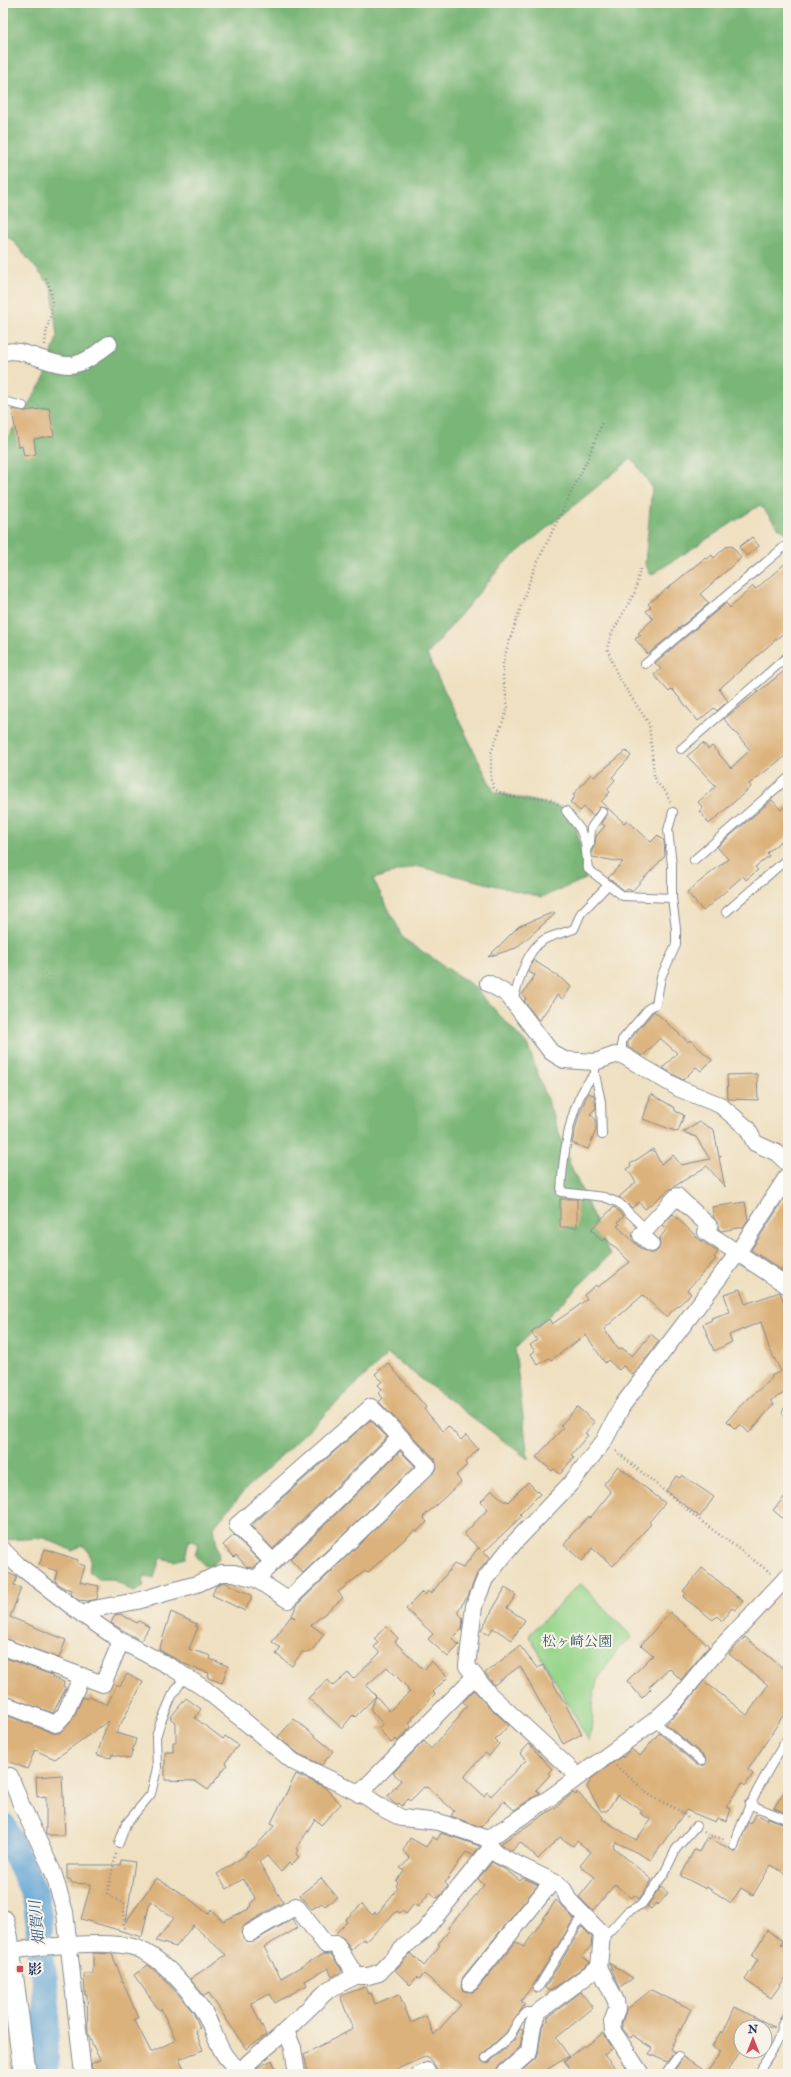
<svg xmlns="http://www.w3.org/2000/svg" width="791" height="2077" viewBox="0 0 791 2077" font-family="'IM FELL Double Pica','Noto Serif JP',serif">
  <style>
    .green { fill: #97d58b; stroke: #598274 }
    .forest { fill: #79b677; stroke: #4a726a }
    .lines { fill: none; stroke-linecap: round; stroke-linejoin: round }
    .river { stroke: #61a4d5; stroke-width: 27 }
    .building { fill: #dcb27c }
    .service-casing { stroke: #858890; stroke-width: 10 }
    .minor-casing { stroke: #858890; stroke-width: 18 }
    .primary-casing { stroke: #858890; stroke-width: 24 }
    .path { stroke: #858890; stroke-width: 2.5; stroke-dasharray: 1 3; stroke-linecap: butt }
    .service { stroke: #fff; stroke-width: 8 }
    .minor { stroke: #fff; stroke-width: 16 }
    .primary { stroke: #fff; stroke-width: 22 }
    .poi-dot { fill: #d1495b; stroke: #f7f3e8; stroke-width: 1.5 }
    .labels { text-anchor: middle; stroke-width: 4; stroke-linejoin: round; paint-order: stroke }
    .park-label { font-size: 14px; fill: #3a5869; stroke: #f7f3e8 }
    .poi-label { font-size: 14px; font-weight: bold; fill: #1b2f5e; stroke: #f7f3e8; text-anchor: start }
    .water-label { font-size: 15px; font-style: italic; fill: #345888; stroke: #f7f3e8 }
  </style>
  <rect width="100%" height="100%" fill="#f7f3e8"/>
  <filter id="ink" filterUnits="userSpaceOnUse"><feTurbulence type="fractalNoise" baseFrequency=".025" numOctaves="2"/><feDisplacementMap in="SourceGraphic" scale="8" xChannelSelector="R" yChannelSelector="G"/><feConvolveMatrix kernelMatrix="1 2 1 2 8 2 1 2 1" color-interpolation-filters="sRGB"/></filter>
  <filter id="wash" filterUnits="userSpaceOnUse"><feTurbulence type="fractalNoise" baseFrequency=".012" numOctaves="4" result="noise"/><feDisplacementMap in="SourceGraphic" scale="16" xChannelSelector="R" yChannelSelector="G"/><feGaussianBlur stdDeviation="0.9" result="paint"/><feColorMatrix in="noise" values="0 0 0 0 0 0 0 0 0 0 0 0 0 0 0 0 0 1.4 0 .05"/><feComposite in="paint" operator="in"/></filter>
  <g filter="url(#wash)">
    <rect width="100%" height="100%" fill="#efe0c1"/>
    <polygon class="green" points="580,1583 632,1637 618,1649 597,1680 592,1704 593,1717 589,1741 529,1635"/>
    <path class="forest" d="M3,3h785v531l-9,-6 -19,-23 -109,70 -6,-11 7,-77 -20,-29 -129,106 -76,91 67,137 79,18 13,69 -44,18 -126,-31 -43,13 31,60 68,46 56,61 42,118 40,91 -95,94 13,110 -140,-105 -144,137 -30,36 5,32 -6,6 -8,1 -10,-10 3,-12 -9,-4 -4,18 -11,3 -14,-3 -6,20 -10,-2 -1,11 -9,5 -22,-13h-13l-10,-8c2,-11 3,-19 -7,-26l-9,6 -29,-13 -41,2v-530l3,-3 -3,-7v-555l41,-66 13,-42 -5,-49 -41,-50 -8,-3z"/>
    <g class="lines">
      <polyline class="river" points="3,1826 35,1895 39,1921 40,1955 44,1976 47,2012 45,2042 46,2074"/>
    </g>
    <g id="blocks">
      <g class="building">
        <polygon points="49,408 54,436 34,439 36,454 24,456 22,446 18,447 12,409 24,411"/>
        <polygon points="752,537 759,546 747,556 739,547"/>
        <polygon points="732,546 741,558 700,594 709,603 648,654 635,639 641,635 638,633 653,619 646,611 651,607 648,604 705,558 707,559 712,555 714,558 726,547"/>
        <polygon points="788,561 788,629 719,689 728,701 717,711 714,708 698,721 672,689 669,692 654,675 661,669 655,663 726,603 730,608 753,586 756,589"/>
        <polygon points="788,668 788,754 749,784 751,787 709,824 699,811 703,808 698,802 716,786 687,756 703,743 708,749 712,746 731,768 750,750 724,719"/>
        <polygon points="626,751 631,756 612,777 615,780 607,789 610,792 601,802 624,823 627,820 651,842 658,835 664,841 665,856 632,891 628,889 625,891 608,878 623,862 592,857 592,851 595,844 596,836 605,826 601,823 607,815 607,809 600,807 593,816 584,807 580,811 570,802 575,797 573,795 591,774 594,777"/>
        <polygon points="772,800 781,810 788,804 788,835 767,853 769,856 755,867 758,870 746,880 743,876 703,911 687,892 728,859 717,847"/>
        <polygon points="554,912 555,914 516,948 488,957 519,926"/>
        <polygon points="533,960 563,979 571,987 563,999 557,995 539,1021 524,1001 526,998 522,995 535,975 528,972"/>
        <polygon points="654,1011 688,1042 690,1040 712,1060 701,1071 696,1067 683,1080 663,1068 677,1053 660,1038 643,1056 628,1047 628,1042"/>
        <polygon points="757,1074 758,1100 728,1099 727,1075"/>
        <polygon points="588,1093 594,1095 596,1108 590,1114 596,1120 596,1130 588,1149 572,1143 579,1115"/>
        <polygon points="651,1094 675,1108 675,1111 684,1115 678,1132 643,1119"/>
        <polygon points="700,1122 714,1130 719,1157 722,1156 719,1158 725,1187 707,1166 670,1189 645,1209 639,1202 632,1208 619,1197 636,1182 627,1169 631,1166 630,1164 653,1149 661,1164 673,1155 681,1165 710,1159 696,1137 683,1132"/>
        <polygon points="788,1193 788,1274 751,1250"/>
        <rect x="560" y="1199" width="17" height="28"/>
        <polygon points="745,1202 748,1220 743,1227 721,1231 718,1228 718,1224 714,1218 712,1207"/>
        <polygon points="614,1207 624,1216 618,1222 620,1224 617,1226 640,1248 649,1253 654,1253 658,1250 660,1246 659,1239 666,1230 662,1226 673,1214 700,1240 718,1252 714,1257 716,1259 687,1290 691,1294 666,1317 643,1295 604,1329 619,1350 622,1348 632,1356 651,1334 659,1341 633,1375 623,1366 619,1370 608,1360 605,1363 586,1335 551,1360 549,1358 538,1365 531,1354 535,1351 530,1345 537,1340 531,1332 549,1319 552,1324 574,1309 587,1299 584,1295 596,1285 598,1287 630,1262 605,1238 602,1241 591,1229"/>
        <polygon points="740,1289 745,1304 780,1292 788,1313 788,1391 770,1401 774,1404 749,1433 740,1424 735,1429 727,1421 740,1406 772,1378 771,1376 781,1371 769,1348 761,1322 729,1335 732,1342 714,1351 703,1324 712,1320 711,1318 730,1312 724,1294"/>
        <polygon points="388,1363 426,1407 424,1409 443,1431 448,1426 461,1440 466,1435 478,1449 465,1463 467,1465 456,1475 461,1482 423,1517 427,1522 416,1532 415,1530 367,1573 365,1571 338,1592 343,1598 311,1625 324,1634 311,1652 302,1652 292,1666 276,1654 281,1648 272,1642 291,1616 295,1618 292,1615 298,1604 437,1469 435,1459 379,1402 383,1398 378,1393 382,1389 378,1385 382,1381 375,1374"/>
        <polygon points="577,1407 595,1422 585,1433 588,1435 571,1455 574,1457 560,1474 554,1469 552,1471 536,1457 563,1428 560,1426"/>
        <polygon points="370,1420 387,1437 273,1549 251,1526"/>
        <polygon points="400,1451 415,1466 303,1573 290,1559"/>
        <polygon points="618,1466 665,1503 649,1522 651,1524 613,1566 592,1548 582,1561 564,1545 572,1534 589,1516 590,1518 611,1492 604,1484"/>
        <polygon points="682,1475 714,1497 700,1517 666,1491 676,1476 680,1478"/>
        <polygon points="528,1482 540,1494 520,1514 522,1516 484,1552 490,1557 477,1573 468,1596 457,1612 463,1618 462,1629 452,1639 459,1645 448,1657 428,1639 433,1634 406,1609 422,1592 425,1595 428,1591 431,1594 454,1564 463,1568 478,1548 480,1549 464,1534 488,1509 481,1501 492,1490 505,1502 506,1500 508,1502"/>
        <polygon points="788,1493 788,1523 773,1510"/>
        <polygon points="234,1535 260,1562 253,1568 247,1567 236,1555 234,1557 223,1545"/>
        <polygon points="45,1549 78,1560 77,1563 85,1566 80,1582 99,1586 97,1599 88,1601 78,1600 71,1594 72,1590 64,1588 55,1581 57,1571 39,1565"/>
        <polygon points="702,1568 743,1601 735,1610 732,1608 722,1621 717,1616 713,1620 683,1597 686,1593 683,1591"/>
        <polygon points="3,1571 17,1577 14,1585 21,1588 10,1617 66,1640 59,1658 3,1638"/>
        <polygon points="223,1582 251,1595 251,1599 245,1611 212,1595 216,1586"/>
        <polygon points="505,1588 516,1595 507,1608 525,1620 512,1640 493,1628 489,1635 481,1630"/>
        <polygon points="171,1612 197,1624 195,1626 198,1627 189,1649 211,1656 210,1659 228,1666 222,1683 208,1678 209,1673 191,1667 159,1650"/>
        <polygon points="670,1612 709,1646 681,1680 669,1668 649,1687 651,1689 642,1698 627,1681 653,1655 641,1645"/>
        <polygon points="120,1614 137,1623 139,1621 149,1627 141,1641 111,1623 115,1615"/>
        <polygon points="386,1626 398,1638 395,1642 424,1670 431,1661 448,1677 433,1692 435,1694 412,1718 413,1719 409,1723 411,1727 398,1741 396,1739 391,1743 378,1728 383,1724 371,1710 376,1696 389,1711 410,1692 407,1690 408,1688 387,1667 366,1686 376,1696 355,1717 353,1715 342,1728 308,1698 328,1680 333,1686 348,1673 353,1679 380,1653 374,1647 378,1643 374,1639"/>
        <polygon points="745,1637 788,1672 788,1708 748,1770 753,1774 745,1786 742,1783 726,1807 731,1809 727,1821 717,1818 715,1822 686,1810 651,1860 616,1842 613,1847 652,1880 639,1899 634,1895 632,1898 615,1884 593,1911 579,1897 595,1877 580,1866 591,1852 577,1841 573,1846 560,1837 538,1859 520,1842 512,1851 500,1844 557,1806 573,1793 576,1795 577,1792 603,1817 602,1819 636,1840 651,1820 640,1813 642,1810 617,1795 607,1811 601,1811 587,1787 592,1778 622,1756 623,1758 631,1749 640,1756 659,1733 697,1765 705,1765 706,1762 705,1757 666,1724 683,1707 704,1681 747,1715 768,1685 729,1654"/>
        <polygon points="520,1646 537,1668 543,1665 582,1734 563,1744 520,1666 494,1685 485,1673"/>
        <polygon points="3,1657 52,1675 52,1677 64,1682 63,1686 66,1688 53,1713 3,1695"/>
        <polygon points="127,1674 143,1682 116,1733 136,1739 130,1759 112,1754 111,1758 97,1755 108,1721 55,1759 35,1750 27,1769 3,1759 3,1714 53,1733 59,1733 72,1720 83,1697 88,1699 90,1696 107,1705 117,1684 120,1686"/>
        <polygon points="474,1690 483,1701 509,1725 495,1740 499,1744 489,1756 485,1753 464,1777 484,1796 487,1792 491,1796 526,1760 520,1754 529,1744 552,1769 548,1773 550,1775 536,1790 540,1793 514,1810 504,1801 481,1827 451,1816 454,1811 427,1787 426,1788 424,1787 410,1801 408,1799 402,1806 399,1803 397,1805 395,1804 387,1797 401,1780 393,1773 424,1741 431,1749 460,1716 459,1715 467,1706 463,1702"/>
        <polygon points="186,1698 201,1709 195,1718 223,1739 225,1736 238,1745 225,1763 227,1765 208,1790 195,1781 165,1780 165,1752 173,1752 173,1742 176,1742 176,1723 170,1718"/>
        <polygon points="294,1719 333,1751 322,1765 299,1754 278,1737"/>
        <polygon points="296,1774 323,1786 341,1804 321,1825 315,1819 297,1848 299,1850 296,1854 299,1857 291,1865 289,1863 281,1872 267,1856 259,1862 283,1902 245,1925 241,1933 246,1941 254,1941 293,1919 298,1928 264,1947 281,1978 323,1954 331,1954 342,1971 332,1977 328,1968 305,1981 307,1985 275,2003 270,1994 251,2003 266,2035 246,2049 209,1993 204,1996 190,1979 226,1955 193,1925 176,1947 156,1941 174,1918 150,1901 142,1937 81,1919 91,1884 72,1883 70,1879 67,1879 67,1865 120,1865 121,1860 135,1862 126,1922 156,1878 186,1896 208,1914 211,1910 223,1921 249,1909 248,1908 251,1906 250,1904 256,1899 243,1879 227,1889 217,1874 246,1855 245,1853 255,1847 275,1825 271,1823"/>
        <polygon points="62,1775 65,1835 46,1835 46,1796 37,1797 36,1777"/>
        <polygon points="788,1785 788,1814 774,1808"/>
        <polygon points="756,1814 767,1820 768,1818 788,1825 788,1875 771,1865 753,1895 741,1888 731,1903 707,1887 706,1889 681,1876 694,1850 699,1852 707,1837 736,1852 748,1822 751,1824"/>
        <polygon points="441,1833 480,1846 473,1855 466,1852 445,1883 448,1886 440,1896 437,1898 430,1892 418,1907 414,1904 406,1914 402,1911 400,1913 397,1911 366,1941 363,1939 351,1950 344,1939 336,1933 347,1922 345,1920 362,1904 372,1915 375,1912 377,1914 398,1888 396,1886 398,1883 396,1881 404,1871 400,1868 410,1859 403,1851 410,1838 426,1847 433,1837 437,1840"/>
        <polygon points="492,1862 506,1870 520,1881 523,1878 538,1885 463,1977 461,1986 464,1991 473,1992 477,1989 516,1942 524,1947 556,1900 574,1919 535,1982 521,2001 525,2004 506,2033 482,2054 481,2060 485,2063 490,2062 514,2040 520,2029 523,2030 520,2047 498,2067 495,2074 437,2074 436,2067 427,2056 386,2074 308,2074 304,2054 353,2029 340,1996 365,1987 368,1994 371,1993 375,2004 399,1994 411,2023 426,2016 434,2035 461,2005 424,1974 419,1979 417,1977 410,1985 395,1970 411,1953 424,1966 440,1945 438,1944 450,1930 448,1928 484,1885 478,1879"/>
        <polygon points="321,1878 337,1897 325,1906 322,1903 312,1909 300,1895"/>
        <polygon points="661,1887 668,1893 658,1905 656,1903 651,1909 647,1906"/>
        <polygon points="582,1927 592,1937 591,1946 582,1956 590,1962 550,1991 545,1988"/>
        <polygon points="767,1930 783,1941 781,1944 788,1949 788,1974 771,1998 745,1980 758,1960 752,1956"/>
        <polygon points="93,1953 112,1954 122,1979 122,1983 123,1982 138,2018 134,2019 151,2052 176,2040 161,2009 159,2010 134,1975 148,1965 167,1982 183,2000 193,2012 200,2028 195,2030 203,2050 179,2059 185,2070 177,2074 94,2074 91,2064 100,2060 88,2035 87,1995 85,1995 84,1974 93,1974"/>
        <polygon points="609,1963 633,1978 620,1988"/>
        <polygon points="651,1990 691,2009 671,2049 675,2052 667,2062 649,2054 652,2048 632,2035 631,2038 628,2036 622,2028 622,2023 626,2010"/>
        <polygon points="581,1992 593,2008 556,2038 569,2056 540,2074 518,2074 535,2059 538,2054 542,2027 544,2023 549,2020 547,2018"/>
        <polygon points="735,2007 774,2027 741,2027 741,2050 726,2074 672,2074 683,2057 707,2073 721,2051 712,2046 721,2031 723,2033"/>
        <polygon points="603,2033 613,2048 604,2055 620,2074 575,2074 564,2061 584,2045 585,2047"/>
        <polygon points="272,2060 278,2074 257,2074 257,2068"/>
      </g>
    </g>
  </g>
  <g filter="url(#ink)">
    <use href="#blocks" fill-opacity="0" stroke="#858890" stroke-width="1"/>
    <g class="lines">
      <g class="service-casing">
        <g id="service">
          <polyline points="3,401 23,406"/>
          <polyline points="645,664 784,547 788,548"/>
          <polyline points="681,749 788,656"/>
          <polyline points="566,811 580,829 585,842 588,869 623,896 672,898 676,929 676,945 661,977 656,1004 649,1008 622,1040 622,1056"/>
          <polyline points="587,848 590,843 591,828 602,812"/>
          <polyline points="694,860 788,778"/>
          <polyline points="672,898 672,865 668,830 673,812"/>
          <polyline points="726,912 788,858"/>
          <path d="M513,1001c6,-20 14,-57 37,-64 8,-3 16,-5 24,-8l7,-16 27,-28"/>
          <path d="M595,1062v12c-26,26 -32,82 -34,118l43,5 15,6 27,26"/>
          <polyline points="595,1074 601,1102 602,1135"/>
          <polyline points="787,1412 788,1412"/>
          <polyline points="654,1721 701,1761"/>
          <polyline points="749,1804 788,1820"/>
          <polyline points="119,1843 126,1824 151,1794 157,1768 156,1737 160,1724 172,1696 185,1676"/>
          <path d="M734,1846c12,-40 33,-74 54,-109"/>
          <polyline points="602,1934 609,1932 627,1912 642,1904 664,1874 676,1849 696,1826"/>
          <polyline points="538,1988 583,1914"/>
          <polyline points="486,2058 510,2036 519,2020 527,2012 538,2012"/>
          <polyline points="665,2074 678,2056"/>
          <path d="M757,2074c7,-10 14,-20 19,-30 6,-12 3,-19 12,-30"/>
        </g>
      </g>
      <g class="minor-casing">
        <g id="minor">
          <path d="M3,353c16,-8 46,13 66,12 15,0 28,-12 40,-21"/>
          <polyline points="488,983 507,994 551,1052 564,1060 595,1062 615,1055 624,1056 680,1089 720,1105 747,1128 755,1143 777,1153 788,1164"/>
          <polyline points="651,1244 641,1235 677,1196 709,1226 706,1232 788,1286"/>
          <polyline points="3,1550 18,1565 83,1615 121,1641 171,1667 205,1689 294,1762 367,1797 384,1809 402,1818 439,1822 488,1839"/>
          <polyline points="256,1579 401,1437"/>
          <polyline points="83,1615 93,1609 137,1601 197,1584 221,1573 234,1573 256,1579 288,1600 428,1466 371,1407 237,1525 273,1562"/>
          <polyline points="3,1647 103,1684 121,1641"/>
          <polyline points="3,1704 56,1724 65,1714 82,1676"/>
          <polyline points="10,1776 21,1804 53,1872 65,1912 83,2074"/>
          <polyline points="578,1776 489,1694 467,1666 474,1606 485,1579 514,1543 571,1483 604,1441 622,1406 737,1254 788,1175"/>
          <polyline points="359,1794 475,1676"/>
          <polyline points="488,1839 551,1797 654,1721 676,1701 712,1657 788,1576"/>
          <polyline points="491,1848 498,1855 558,1884 564,1890 568,1899 602,1934 599,1967 538,2012 533,2025 529,2052 504,2074"/>
          <polyline points="250,1933 296,1906 326,1945 336,1944 356,1976"/>
          <path d="M9,1951c28,-4 102,-12 127,-3 26,9 53,42 68,64 12,20 16,54 43,59"/>
          <polyline points="599,1967 616,2001 617,2009 612,2022 613,2031 641,2074"/>
          <polyline points="470,1983 552,1882"/>
          <polyline points="286,2031 293,2048 297,2074"/>
          <polyline points="247,2074 248,2063 280,2036 329,1989 356,1976 368,1976 379,1973 406,1945 424,1931 491,1848 488,1839"/>
          <polyline points="420,2074 427,2071"/>
        </g>
      </g>
      <g class="primary-casing">
        <polyline id="primary" points="3,1921 7,1938 25,2074"/>
      </g>
      <g class="path">
        <path d="M45,345c1,-30 15,-33 1,-67"/>
        <polyline points="640,569 635,592 612,633 607,648 618,677 649,724 654,775 657,783 666,792 670,802"/>
        <polyline points="558,804 548,798 517,798 499,792 494,788 491,780 491,753 508,708 503,678 503,661 527,588 535,567 588,458 602,423"/>
        <polyline points="616,1451 701,1521 771,1573"/>
        <polyline points="616,1766 651,1796 680,1811 688,1818"/>
        <polyline points="704,1832 710,1836 725,1839"/>
        <polyline points="116,1854 107,1894 124,1904 124,1930"/>
      </g>
      <use href="#service" class="service"/>
      <use href="#minor" class="minor"/>
      <use href="#primary" class="primary"/>
    </g>
  </g>
  <rect class="poi-dot" x="16" y="1965" width="8" height="8" rx="2"/>
  <g class="labels">
    <g class="park-label">
      <text x="577" y="1646">松ヶ崎公園</text>
    </g>
    <g class="poi-label">
      <text x="28" y="1974">影</text>
    </g>
    <g class="water-label">
      <text transform="translate(37 1923) rotate(-96)" y="5">畑賀川</text>
    </g>
  </g>
  <rect width="791" height="2077" fill="none" stroke="#f7f3e8" stroke-width="16"/>
  <g transform="translate(753 2039)"><circle r="19" fill="#f7f3e8" stroke="#9fa5b1"/>
  <path d="M0-3L7 15L0 10L-7 15Z" fill="#d1495b"/>
  <text y="-6" font-size="11" font-weight="bold" text-anchor="middle" fill="#1b2f5e">N</text>
  </g>
</svg>
